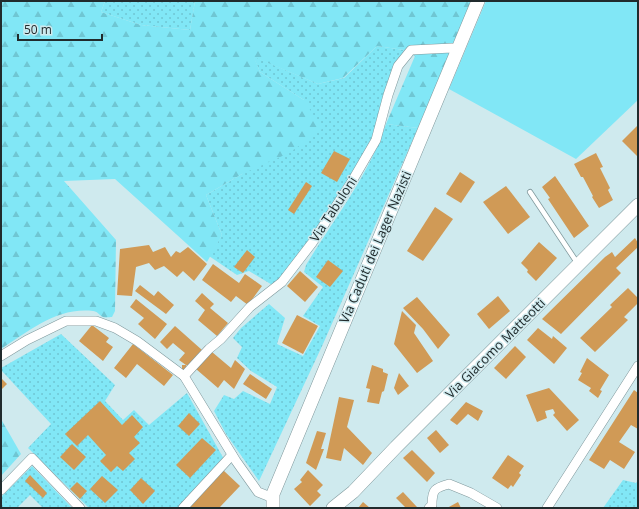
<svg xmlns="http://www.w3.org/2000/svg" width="639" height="509" viewBox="0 0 639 509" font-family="'Open Sans',sans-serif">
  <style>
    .grass { fill: url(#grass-dots) }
    .forest { fill: url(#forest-firs) }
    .pitch { fill: #81e7f6 }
    .building { fill: #d09a56 }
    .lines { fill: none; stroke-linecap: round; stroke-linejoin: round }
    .lane-casing { stroke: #80999d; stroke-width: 6 }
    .street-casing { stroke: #80999d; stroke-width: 10 }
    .secondary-casing { stroke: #80999d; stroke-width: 14 }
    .lane { stroke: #fff; stroke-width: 4.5 }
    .street { stroke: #fff; stroke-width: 9 }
    .secondary { stroke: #fff; stroke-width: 13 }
    .labels { text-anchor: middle; stroke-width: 3; stroke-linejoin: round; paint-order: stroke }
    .street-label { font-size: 13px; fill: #212b2d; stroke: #cfeaee }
  </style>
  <defs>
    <pattern id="grass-dots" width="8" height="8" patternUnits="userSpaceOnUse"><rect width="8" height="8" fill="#81e7f6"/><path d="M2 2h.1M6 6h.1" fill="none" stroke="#6fc6d3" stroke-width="1.8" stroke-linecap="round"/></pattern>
    <pattern id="forest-firs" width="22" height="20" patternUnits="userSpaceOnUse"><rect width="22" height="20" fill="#81e7f6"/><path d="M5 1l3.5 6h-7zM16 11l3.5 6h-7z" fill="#6fc6d3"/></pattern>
  </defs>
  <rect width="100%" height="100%" fill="#cfeaee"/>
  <g class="grass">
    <polygon points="105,1 195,1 190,30 141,25 101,12"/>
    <polygon points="377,46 404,50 371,141 356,170 343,186 311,240 274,286 249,271 237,275 209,256 222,235 206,195 242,174 304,100 260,72 253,56 318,84 344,78"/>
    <path d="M386,124l32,4 -95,216 -64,137 -33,-47 -12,-23 10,-16 10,4 9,-8 27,13 7,-17 -26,-16 -14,-13 5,-11 -9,-9 8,-10 28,-24 16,14 -8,26 26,12 17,-30 -17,-10 20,-29 -19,-15 2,-7c28,-46 63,-90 80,-141z"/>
    <polygon points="61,334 115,385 105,401 123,420 134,410 149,425 187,393 225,461 180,508 89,508 28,448 51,424 1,370 1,368"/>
    <polygon points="32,466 72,508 43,508 30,495 17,508 1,508 1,497"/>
    <polygon points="623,480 636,483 638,480 638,508 603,508"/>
  </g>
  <g class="forest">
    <path d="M1,1h104l-4,11 40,13 49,5 5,-29h277l-54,127 -32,-4 29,-68 -11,-6 -27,-4 -34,32 -25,6 -64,-27 6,15 44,28 18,29 -33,24 -47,21 -36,21 16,40 -15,27 -92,-83 -51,2 52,59 -1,71 -3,6c-2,0 -6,1 -9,0 -4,-2 -6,-6 -10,-6 -36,-4 -64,20 -92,38z"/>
    <polygon points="1,419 21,454 1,476"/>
  </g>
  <polygon class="pitch" points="486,1 638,1 638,100 576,159 449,89"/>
  <g class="building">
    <polygon points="638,125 638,157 622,141"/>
    <polygon points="334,151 350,159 337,182 321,173"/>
    <polygon points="596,153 603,167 600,168 610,188 608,190 613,200 599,208 592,197 593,196 583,177 581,177 574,164"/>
    <polygon points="460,172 475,182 461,203 446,194"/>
    <polygon points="555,176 589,226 574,238 548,199 550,198 542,187"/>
    <polygon points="306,182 312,186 294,214 288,210"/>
    <polygon points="506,186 530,217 508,234 483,202"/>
    <polygon points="435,207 453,219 423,261 407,251"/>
    <polygon points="635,238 638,243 638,247 616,268 621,273 561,334 542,319 605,257 612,252 615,257"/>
    <polygon points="539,242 557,258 536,281 527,272 528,270 521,263"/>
    <polygon points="149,245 153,252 165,247 171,257 176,251 180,253 188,247 207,264 194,281 183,271 177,277 164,266 155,270 149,263 136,267 132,296 117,295 120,249"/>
    <polygon points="247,250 255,257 243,273 234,267"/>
    <polygon points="328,260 343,271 330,287 316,277"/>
    <polygon points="213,264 239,283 245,274 262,286 248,305 236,296 231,302 202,280"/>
    <polygon points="300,271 318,287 305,302 287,286"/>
    <polygon points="140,285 154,296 158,291 174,305 166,314 135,291"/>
    <polygon points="628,288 638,298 638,303 624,317 628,320 595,352 580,338 612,307 610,305"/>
    <polygon points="202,293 214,304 210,308 228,323 217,336 198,320 205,310 195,301"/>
    <polygon points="498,296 510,311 489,329 477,314"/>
    <polygon points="417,297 450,335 438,349 423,329 403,308"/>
    <polygon points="136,299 167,324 155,339 138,324 144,318 130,307"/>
    <polygon points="402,311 416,325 414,333 433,361 417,373 394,344"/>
    <polygon points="297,315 318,326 303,354 282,343"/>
    <polygon points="92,325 109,338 106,342 113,347 103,361 79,341"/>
    <polygon points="175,326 202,350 188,366 186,365 187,370 182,370 182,365 186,365 179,360 185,353 173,343 167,349 160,342"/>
    <polygon points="538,328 552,339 553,336 567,348 554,364 527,340"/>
    <polygon points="133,344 173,375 164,386 137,364 126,378 114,368"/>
    <polygon points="515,346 526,357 506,379 494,368"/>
    <polygon points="212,352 231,368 235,360 245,369 234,389 224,380 218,388 196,369"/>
    <polygon points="587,358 609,375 600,390 602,391 598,398 589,391 591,388 578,380 582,373 580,372"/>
    <polygon points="372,365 383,369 383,372 388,374 384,391 382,392 379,404 367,402 370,389 366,388"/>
    <polygon points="399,373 409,386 398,395 394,388"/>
    <polygon points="250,374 272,389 266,399 243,384"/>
    <polygon points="1,378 7,384 1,390"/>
    <polygon points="549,388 579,420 567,431 553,415 555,413 553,409 545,411 547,418 537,422 526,395"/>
    <polygon points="634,390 638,393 638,429 631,425 619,442 635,452 624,469 610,460 604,469 589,460"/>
    <polygon points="339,397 354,400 347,427 372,453 363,465 344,448 341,461 326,458"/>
    <polygon points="100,401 122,425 132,415 143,427 134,437 140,443 129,453 135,459 123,471 117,466 111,472 100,461 106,455 88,435 77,446 65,434"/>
    <polygon points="466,402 483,411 478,421 468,414 457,425 450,420"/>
    <polygon points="189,413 200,424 189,436 178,426"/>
    <polygon points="436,430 449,445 440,453 427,438"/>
    <polygon points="317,431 326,433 321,449 324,449 316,470 306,463"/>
    <polygon points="202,438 216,450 190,478 176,465"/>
    <polygon points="72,444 86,457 74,470 60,457"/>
    <polygon points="412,450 435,473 427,482 403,458"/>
    <polygon points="508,455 524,466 519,473 521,475 513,487 511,485 508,489 492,478"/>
    <polygon points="223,470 240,486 219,508 186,508"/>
    <polygon points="308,470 323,485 317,491 321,495 310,506 294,489 302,482 300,480"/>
    <polygon points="30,475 47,493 43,498 25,481"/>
    <polygon points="102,476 118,490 105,503 90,489"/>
    <polygon points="141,478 155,491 143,504 130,490"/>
    <polygon points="77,482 87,491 80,499 70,489"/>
    <polygon points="403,492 417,507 416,508 406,508 396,498"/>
    <polygon points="363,502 370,508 358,508"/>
    <polygon points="458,502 461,508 447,508"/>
  </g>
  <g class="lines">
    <g class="lane-casing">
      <polyline id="lane" points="530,192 578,264"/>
    </g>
    <g class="street-casing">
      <g id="street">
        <polyline points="1,356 27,340 66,321 96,321 115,328 137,341 184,376 236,461 258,492 268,496"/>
        <polyline points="184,376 209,349 221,339 250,307 282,282 312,243 351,183 376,140 388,95 398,66 411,50 452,48 458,50"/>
        <polyline points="1,490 32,458 80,508"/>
        <polyline points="183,508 232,455"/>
        <path d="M429,508l3,-3c0,-16 3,-17 17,-21l22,9 26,15"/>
        <polyline points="547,508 638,366"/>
      </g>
    </g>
    <g class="secondary-casing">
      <g id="secondary">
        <polyline points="273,508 273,494 478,1"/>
        <polyline points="333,508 353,492 396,447 638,205"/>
      </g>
    </g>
    <use href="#lane" class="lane"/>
    <use href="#street" class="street"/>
    <use href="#secondary" class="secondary"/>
  </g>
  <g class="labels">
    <g class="street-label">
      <text transform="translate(333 209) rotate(-57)" y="5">Via Tabuloni</text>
      <text transform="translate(375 247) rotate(-67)" y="5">Via Caduti dei Lager Nazisti</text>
      <text transform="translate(495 348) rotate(-45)" y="5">Via Giacomo Matteotti</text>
    </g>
  </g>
  <rect width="639" height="509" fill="none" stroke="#212b2d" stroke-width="4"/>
  <path d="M18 34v6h84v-6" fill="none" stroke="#212b2d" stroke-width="2"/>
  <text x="24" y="34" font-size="12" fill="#212b2d" stroke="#cfeaee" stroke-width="3" paint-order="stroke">50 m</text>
</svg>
